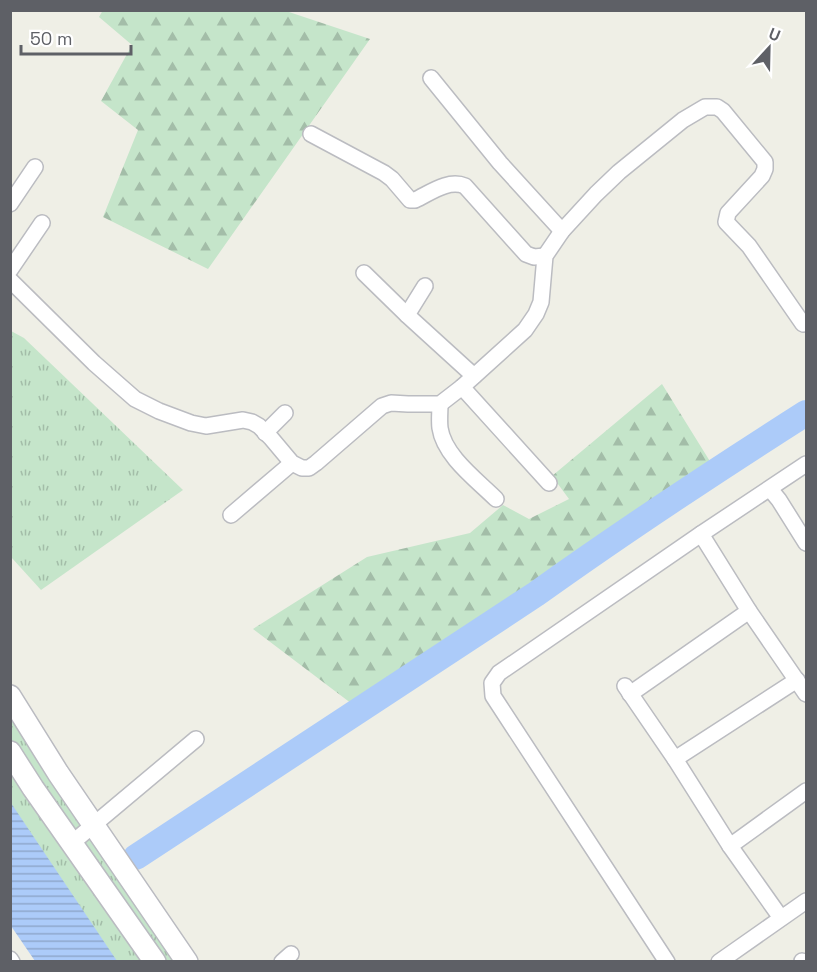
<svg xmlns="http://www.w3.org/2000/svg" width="817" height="972" viewBox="0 0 817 972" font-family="'Space Grotesk',sans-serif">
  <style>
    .grass { fill: url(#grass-tufts) }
    .forest { fill: url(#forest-firs) }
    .water { fill: url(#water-rules) }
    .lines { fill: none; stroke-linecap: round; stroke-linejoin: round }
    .river { stroke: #accbf9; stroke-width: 26 }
    .minor-casing { stroke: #bbbcc1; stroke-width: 18 }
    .secondary-casing { stroke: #babbc1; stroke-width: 24 }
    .minor { stroke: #fff; stroke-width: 15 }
    .secondary { stroke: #fff; stroke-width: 21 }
  </style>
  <defs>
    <pattern id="grass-tufts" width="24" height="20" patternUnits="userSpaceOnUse" patternTransform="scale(1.5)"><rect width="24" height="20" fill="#c5e5ca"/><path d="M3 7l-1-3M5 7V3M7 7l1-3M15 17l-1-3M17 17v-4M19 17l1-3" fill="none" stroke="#a3bda8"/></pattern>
    <pattern id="forest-firs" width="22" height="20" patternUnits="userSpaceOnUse" patternTransform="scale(1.5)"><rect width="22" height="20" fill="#c5e5ca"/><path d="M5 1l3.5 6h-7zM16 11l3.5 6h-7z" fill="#a3bda8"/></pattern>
    <pattern id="water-rules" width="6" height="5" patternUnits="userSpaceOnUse" patternTransform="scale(1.5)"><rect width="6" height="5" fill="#accbf9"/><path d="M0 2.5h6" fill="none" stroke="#8fa8cd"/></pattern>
  </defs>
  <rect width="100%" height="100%" fill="#efefe6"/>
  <g class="grass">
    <polygon points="11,331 24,338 183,490 41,590 11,557"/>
    <polygon points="10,696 187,961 116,961 11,804"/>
  </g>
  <g class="forest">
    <polygon points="103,10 286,11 370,39 208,269 103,217 138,130 101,101 132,45 99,17"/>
    <polygon points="662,384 716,471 360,710 253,629 367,557 470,533 503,505 529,519 569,499 552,476"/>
  </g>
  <polygon class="water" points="11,803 117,961 35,961 11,926"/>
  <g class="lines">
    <path class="river" d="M136,857l400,-263c88,-63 179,-123 270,-181"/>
    <g class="minor-casing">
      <g id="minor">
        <polyline points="431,78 500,163 562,231"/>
        <path d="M311,134l73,39 8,6 18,21h5c15,-7 33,-21 50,-14l61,68 8,3 11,-1"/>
        <polyline points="10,204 35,167"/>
        <polyline points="10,270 42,223"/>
        <polyline points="364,273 407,315"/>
        <polyline points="10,280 94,363 135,399 159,411 191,423 206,426 243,420 252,422 259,426 271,438 292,463 302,468 309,468 316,463 382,406 391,403 408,404 440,404 462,387 525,330 536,314 541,302 545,256 562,231 596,194 619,172 683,120 705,107 717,107 723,111 765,162 765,169 762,176 728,213 726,222 749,246 803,324"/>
        <polyline points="425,286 407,315 474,376"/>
        <polyline points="462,387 549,483"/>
        <path d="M440,404c0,7 -1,16 0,24 4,28 37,52 56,71"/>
        <polyline points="265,433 285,413"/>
        <polyline points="770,489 779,500 806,543"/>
        <polyline points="231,515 292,463"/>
        <polyline points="701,534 749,611 806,694"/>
        <polyline points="625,686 675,759 730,846 781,918"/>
        <polyline points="630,694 749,611"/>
        <polyline points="675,759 797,680"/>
        <polyline points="72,843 196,739"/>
        <polyline points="730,846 806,791"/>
        <polyline points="10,959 12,962"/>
        <polyline points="802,961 802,962"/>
        <polyline points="282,962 291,954"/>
        <polyline points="667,962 493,696 492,683 499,673 701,534 806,464"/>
        <polyline points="719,962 806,901"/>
      </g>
    </g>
    <g class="secondary-casing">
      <g id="secondary">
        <polyline points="10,696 58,773 187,962"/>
        <polyline points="10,752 33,788 155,962"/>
      </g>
    </g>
    <use href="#minor" class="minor"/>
    <use href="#secondary" class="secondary"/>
  </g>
  <rect width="817" height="972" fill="none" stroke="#5e6066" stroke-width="24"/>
  <g transform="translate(769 48) rotate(22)" stroke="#ffffff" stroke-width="4.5" paint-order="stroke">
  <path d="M0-4.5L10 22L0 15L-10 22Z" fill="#5e6066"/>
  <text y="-9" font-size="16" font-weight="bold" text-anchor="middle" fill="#5e6066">U</text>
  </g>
  <path d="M21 45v9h110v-9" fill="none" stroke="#5e6066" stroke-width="3"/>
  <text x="30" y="45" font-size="18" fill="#5e6066" stroke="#ffffff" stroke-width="4.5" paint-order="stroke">50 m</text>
</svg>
